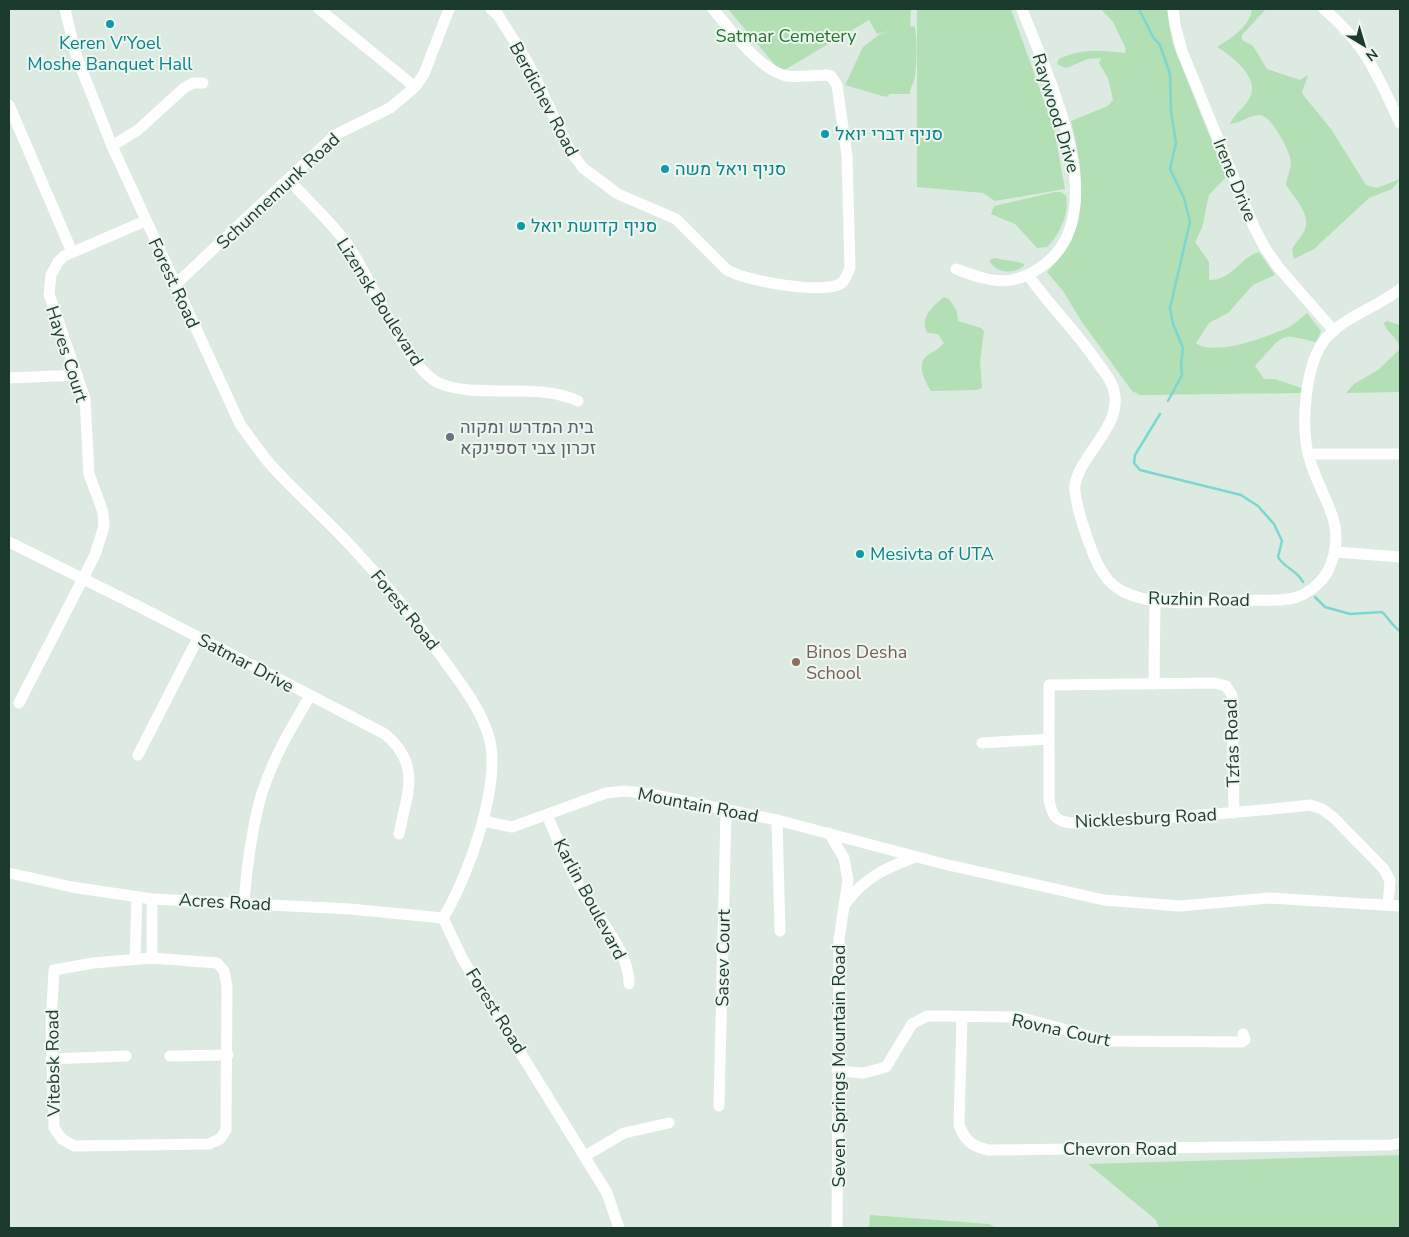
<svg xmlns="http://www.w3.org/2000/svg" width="1409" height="1237" viewBox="0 0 1409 1237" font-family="'Nunito Sans',Heebo,sans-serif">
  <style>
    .green { fill: #b2dfb4 }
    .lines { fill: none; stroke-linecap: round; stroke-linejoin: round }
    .stream { stroke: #7cd7d1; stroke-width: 2.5 }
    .minor { stroke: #fff; stroke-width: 11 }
    .culture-dot { fill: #0f9aa8; stroke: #edf7ef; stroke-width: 2 }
    .worship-dot { fill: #6b7280; stroke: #edf7ef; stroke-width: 2 }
    .education-dot { fill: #8d6e63; stroke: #edf7ef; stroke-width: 2 }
    .labels { text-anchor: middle; stroke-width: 4; stroke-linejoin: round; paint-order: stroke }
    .park-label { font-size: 18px; fill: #237630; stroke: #edf7ef }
    .culture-label { font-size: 18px; fill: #0d838f; stroke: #edf7ef; text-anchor: start }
    .street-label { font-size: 18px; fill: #1d3b2c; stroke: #edf7ef }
    .worship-label { font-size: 18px; fill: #5b616d; stroke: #edf7ef; text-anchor: start }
    .education-label { font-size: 18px; fill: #785e54; stroke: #edf7ef; text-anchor: start }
  </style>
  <rect width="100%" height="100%" fill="#dceae1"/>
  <g class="green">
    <path d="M728,9h183l-1,17 5,1c2,15 2,33 0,48 0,7 -5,11 -5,19h-20l-4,3 -41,-12 18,-38 17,-13 13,-4 -16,4 -8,-14 -88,52z"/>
    <polygon points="917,9 1011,9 1054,129 1065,189 995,201 983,193 917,187"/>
    <path d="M1101,9h66l6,36 53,132 -17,18 -7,33 -7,14 14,20v18c23,1 31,-23 50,-28l16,23 -22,10 -25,28 -19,10 -13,20c18,14 70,-6 89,-14 8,-3 16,-11 22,-16l14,18 -5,11c-33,-7 -30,-11 -53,15 -3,4 -6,5 -8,9l9,13h11l26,9v5l-161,2 -8,-4 -50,-69 -19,-31 -16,-19c44,-44 38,-95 24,-151l37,-15 5,-6 -5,-22 -9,-15 2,-5 -13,1 -22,9 -9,-4 2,-5c21,-11 44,-9 66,-6l1,-4 -13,-27z"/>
    <path d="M1252,9h14l-24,26v5l11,6 14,23 33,11 8,-5 -6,17 2,4 27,33 35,56 11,3 23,-9 -8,10 -23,9 -55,51 -20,10 -2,-9c3,-8 11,-14 13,-21 6,-15 -12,-33 -19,-44 1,-8 5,-16 5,-23 -1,-11 -20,-47 -31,-47 -10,0 -20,8 -30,9 4,-10 14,-16 19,-25 13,-20 -17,-43 -32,-52 15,-9 33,-21 35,-38z"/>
    <path d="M1055,192h6l5,4c4,17 -7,40 -19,51l-10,1 -22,-24 -24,-10 3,-8z"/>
    <path d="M995,258c9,3 20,2 29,6v2c-11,8 -26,8 -34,-4l1,-3z"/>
    <path d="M944,297l5,2 8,12 1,10 23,7 3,3 -4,31 2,26 -5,2 -46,1c-6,-9 -15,-27 -4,-35 6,-5 12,-6 17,-13l-6,-9 -10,-1c-10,-14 5,-27 16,-36z"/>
    <path d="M1387,321l13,4v67l-54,1 8,-9 24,-14 21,-20c2,-11 -12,-16 -15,-27z"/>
    <polygon points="1400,1155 1400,1228 1159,1228 1156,1220 1088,1164"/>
    <polygon points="870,1215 989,1224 996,1228 869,1228"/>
  </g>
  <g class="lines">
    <g class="stream">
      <polyline points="1139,9 1153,37 1160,45 1170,74 1171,111 1176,143 1170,169 1184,198 1190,222 1170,308 1173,324 1183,348 1181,364 1182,375 1168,401"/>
      <path d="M1160,414l-25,41 -1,8 6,7 101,25 17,11 16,18 8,17 -4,16c6,11 19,13 25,25"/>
      <path d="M1315,597l10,10 25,7 32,-2c7,6 9,13 18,19"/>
    </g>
    <g class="minor">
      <path d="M65,9l11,46 36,91 128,278c10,14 19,27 30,40 25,28 54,53 80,81 33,35 63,72 91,111 18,25 39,51 48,81 13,46 -21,141 -46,181"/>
      <polyline points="319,9 415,87"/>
      <path d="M491,9l7,6 30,48 43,89 12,16 35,26 58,25 51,51c19,11 93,24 113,14 6,-3 7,-11 10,-16l-3,-112 -10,-71 -6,-9 -5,-1c-12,0 -27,3 -39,1 -28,-6 -56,-46 -74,-67"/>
      <polyline points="1173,9 1175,25 1182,51 1254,227 1265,248 1279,268 1334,331"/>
      <path d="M1324,9c43,37 52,64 76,114"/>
      <polyline points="9,105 72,252"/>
      <polyline points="112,146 138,130 184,88 193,83 203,83"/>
      <path d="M289,180c19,21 42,42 59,65 22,32 60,125 91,138 40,17 96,-2 139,18"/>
      <path d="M956,269c35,13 57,20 89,-5 70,-53 1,-191 -23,-255"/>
      <path d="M1028,275c21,30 48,56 69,87 5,7 12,15 15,23 16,38 -31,66 -37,100 -2,16 18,74 28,88 6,10 17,18 28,22 35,13 79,6 115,5 17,0 35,2 51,-3 12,-4 25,-15 31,-26 23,-50 -10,-73 -20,-118 -7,-30 -3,-92 19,-116 19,-21 51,-30 73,-48"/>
      <polyline points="175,285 335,135 390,108 415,87 424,74 449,9"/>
      <polyline points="9,378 77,375"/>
      <polyline points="1308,454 1400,454"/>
      <path d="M9,542l133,66 243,126c37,31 22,59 14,100"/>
      <polyline points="1336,552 1400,557"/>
      <polyline points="1154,684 1155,601"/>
      <polyline points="19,703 95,555 104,526 103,512 89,474 85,399 49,294 51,275 58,262 64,256 145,221"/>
      <polyline points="982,743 1049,739"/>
      <polyline points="138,755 198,638"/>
      <path d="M1234,813l-2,-118 -6,-9 -11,-3 -166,2v115c3,15 6,21 22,23 80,-4 159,-9 239,-18l12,4 11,8 51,52 6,12 -2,24"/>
      <path d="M547,815c11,25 21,53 36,77 15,26 47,61 46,92"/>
      <polyline points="777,820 780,931"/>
      <polyline points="483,821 512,827 606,793 625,791 650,794 777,820 944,864 1104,900 1180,906 1269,898 1400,906"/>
      <polyline points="829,833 844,858 848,880 839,939 837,1228"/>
      <polyline points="9,873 72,887 152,899 350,909 443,918"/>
      <polyline points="152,899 152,958"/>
      <path d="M244,902c3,-35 7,-71 17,-106 11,-36 30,-68 49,-100"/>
      <path d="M846,903c19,-26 40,-35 69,-46"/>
      <polyline points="443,918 462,958 607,1193 619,1228"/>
      <polygon points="152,958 217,963 224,971 227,986 226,1130 220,1139 209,1144 74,1146 62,1139 54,1128 51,1025 54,970 93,963"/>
      <polyline points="135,959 137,897"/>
      <path d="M962,1018l-3,107c6,16 14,22 30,25 134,-1 268,-4 402,-5l9,-2"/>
      <polyline points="170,1056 228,1055"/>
      <polyline points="51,1059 126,1056"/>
      <polyline points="837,1071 864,1073 886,1067 912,1024 927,1016 933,1016 1018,1017 1107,1041 1242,1042 1245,1040 1243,1034"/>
      <polyline points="719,1106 726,810"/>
      <polyline points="585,1156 624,1133 669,1123"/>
    </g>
  </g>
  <g class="culture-dot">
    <circle cx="110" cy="24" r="5"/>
    <circle cx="825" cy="134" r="5"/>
    <circle cx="665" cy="169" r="5"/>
    <circle cx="521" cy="226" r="5"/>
    <circle cx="860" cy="554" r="5"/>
  </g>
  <circle class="worship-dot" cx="450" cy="437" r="5"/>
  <circle class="education-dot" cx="796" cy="662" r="5"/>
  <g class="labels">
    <g class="park-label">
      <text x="786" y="42">Satmar Cemetery</text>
    </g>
    <g class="culture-label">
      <text x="110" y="49" text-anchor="middle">Keren V'Yoel<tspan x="110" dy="21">Moshe Banquet Hall</tspan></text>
      <text x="835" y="140">סניף דברי יואל</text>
      <text x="675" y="175">סניף ויאל משה</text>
      <text x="531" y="232">סניף קדושת יואל</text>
      <text x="870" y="560">Mesivta of UTA</text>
    </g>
    <g class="street-label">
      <text transform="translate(544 99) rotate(62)" y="6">Berdichev Road</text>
      <text transform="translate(1056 113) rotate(73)" y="6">Raywood Drive</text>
      <text transform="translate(1235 180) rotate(68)" y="6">Irene Drive</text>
      <text transform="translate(278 191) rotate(-43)" y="6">Schunnemunk Road</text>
      <text transform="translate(174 283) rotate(65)" y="6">Forest Road</text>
      <text transform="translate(380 302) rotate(58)" y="6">Lizensk Boulevard</text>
      <text transform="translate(67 354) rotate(72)" y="6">Hayes Court</text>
      <text transform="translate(1199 599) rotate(1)" y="6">Ruzhin Road</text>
      <text transform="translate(405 610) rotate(51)" y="6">Forest Road</text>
      <text transform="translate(246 663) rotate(28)" y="6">Satmar Drive</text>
      <text transform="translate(1232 743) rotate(-92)" y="6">Tzfas Road</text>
      <text transform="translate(698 805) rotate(11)" y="6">Mountain Road</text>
      <text transform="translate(1146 818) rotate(-3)" y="6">Nicklesburg Road</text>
      <text transform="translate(590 899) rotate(62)" y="6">Karlin Boulevard</text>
      <text transform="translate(225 902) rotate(3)" y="6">Acres Road</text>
      <text transform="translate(723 958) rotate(-89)" y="6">Sasev Court</text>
      <text transform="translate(496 1011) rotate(58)" y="6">Forest Road</text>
      <text transform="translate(1061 1030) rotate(12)" y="6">Rovna Court</text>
      <text transform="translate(53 1063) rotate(-91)" y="6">Vitebsk Road</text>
      <text transform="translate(839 1066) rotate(-90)" y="6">Seven Springs Mountain Road</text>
      <text x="1120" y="1155">Chevron Road</text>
    </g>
    <g class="worship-label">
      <text x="460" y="433">בית המדרש ומקוה<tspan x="460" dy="21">זכרון צבי דספינקא</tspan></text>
    </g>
    <g class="education-label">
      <text x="806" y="658">Binos Desha<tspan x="806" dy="21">School</tspan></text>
    </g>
  </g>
  <rect width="1409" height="1237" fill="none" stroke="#1d3b2c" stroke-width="20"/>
  <g transform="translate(1364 45) rotate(142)" stroke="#edf7ef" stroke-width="4" paint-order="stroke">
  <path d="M0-4L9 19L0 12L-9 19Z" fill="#1d3b2c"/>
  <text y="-8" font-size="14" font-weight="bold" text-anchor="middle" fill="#1d3b2c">N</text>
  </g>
</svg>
